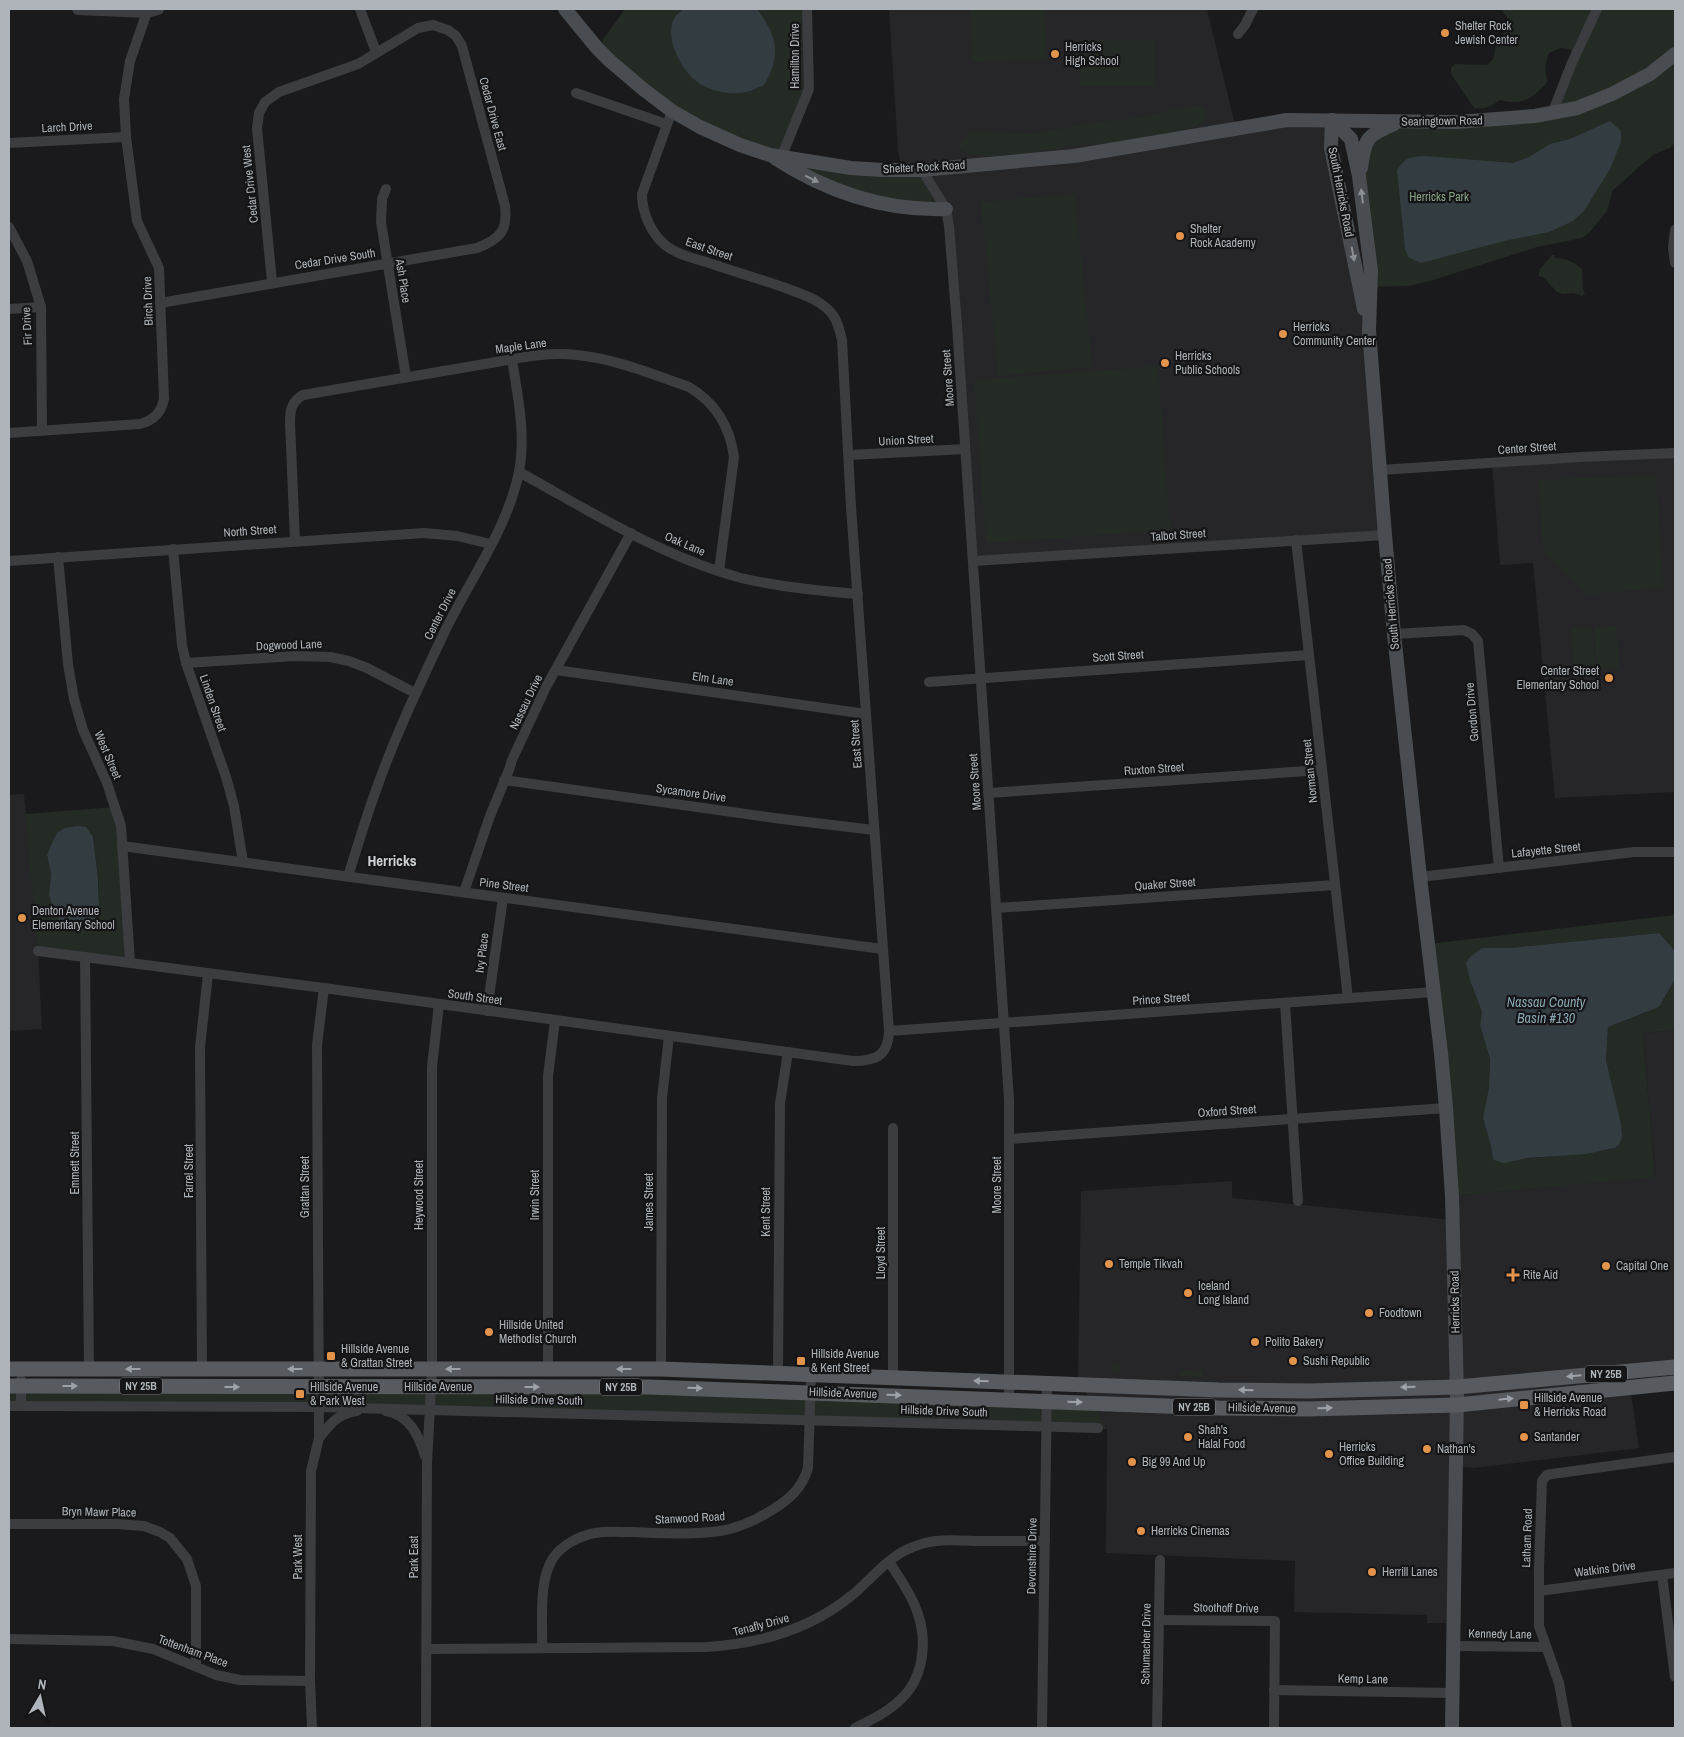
<svg xmlns="http://www.w3.org/2000/svg" width="1684" height="1737" viewBox="0 0 1684 1737" font-family="'Archivo Narrow',sans-serif">
  <style>
    .built { fill: #262629 }
    .green { fill: #242b24; fill-rule: evenodd }
    .water { fill: #333d41 }
    .lines { fill: none; stroke-linecap: round; stroke-linejoin: round }
    .minor { stroke: #3b3d40; stroke-width: 10 }
    .tertiary { stroke: #3b3d40; stroke-width: 12 }
    .secondary { stroke: #494c50; stroke-width: 14 }
    .primary { stroke: #575b5f; stroke-width: 15 }
    .oneway { fill: #8b9095 }
    .oneway2 { fill: #9da2a8 }
    .poi-dot { fill: #e2934c; stroke: #151517; stroke-width: 2 }
    .labels { text-anchor: middle; stroke-width: 4.5; stroke-linejoin: round; paint-order: stroke }
    .shield { fill: #151517; stroke: #808489; stroke-width: 1 }
    .shield-label { font-size: 11px; font-weight: bold; fill: #aeb4ba }
    .poi-label { font-size: 12px; fill: #aeb4ba; stroke: #151517; text-anchor: start }
    .street-label { font-size: 12px; fill: #aeb4ba; stroke: #151517 }
    .park-label { font-size: 12px; fill: #8aa387; stroke: #151517 }
    .water-label { font-size: 14px; font-style: italic; fill: #88a6b1; stroke: #151517 }
    .quarter-label { font-size: 15px; font-weight: bold; fill: #ced2d6; stroke: #151517 }
  </style>
  <rect width="100%" height="100%" fill="#1a1a1c"/>
  <g class="built">
    <polygon points="889,9 1207,9 1236,129 1332,120 1369,330 1385,535 973,561 946,209 901,170 898,150"/>
    <polygon points="1675,453 1675,792 1555,798 1533,563 1500,565 1492,463"/>
    <polygon points="24,794 38,951 42,1029 9,1031 9,795"/>
    <polygon points="1675,1030 1675,1383 1630,1387 1639,1448 1474,1468 1455,1466 1453,1623 1427,1623 1427,1615 1294,1612 1295,1561 1106,1553 1107,1429 1078,1379 1081,1191 1232,1181 1232,1198 1453,1220 1453,1196 1655,1176 1643,1033"/>
  </g>
  <g class="green">
    <polygon points="625,9 807,9 809,90 782,157 922,170 946,209 883,205 700,127 597,48"/>
    <polygon points="970,9 1045,9 1047,60 972,62"/>
    <path d="M1500,9h175v133l-5,6 -16,6 -41,36 -6,21 -18,22 -7,5 -45,9 -107,34 -21,5 -39,1 -11,-111 11,-41 10,-5 172,-16 23,-58 -5,-7 -9,-1 -12,5 -4,13 2,16c-14,17 -25,24 -47,18 -8,6 -16,10 -26,8l-23,-34v-6l4,-4 32,1 6,-6 4,-16 12,-17 -2,-9z"/>
    <polygon points="1079,40 1155,40 1155,86 1080,86"/>
    <polygon points="1193,105 1201,106 1207,111 1206,118 1198,126 1157,138 1111,145 1087,144 1023,154 993,156 970,155 960,149 959,145 968,131 1032,134 1094,122 1130,119 1179,109"/>
    <polygon points="1075,194 1092,367 998,376 981,202"/>
    <path d="M1552,255h3v3c12,0 18,4 27,11l1,20 2,5 -3,2 -9,-3 -10,1 -6,-2 -13,-14 -5,-2v-6z"/>
    <polygon points="1158,366 1170,530 986,543 974,380"/>
    <polygon points="1655,475 1664,588 1587,594 1544,553 1538,480"/>
    <polygon points="1616,626 1619,668 1597,670 1594,627"/>
    <polygon points="1592,627 1595,670 1574,671 1571,629"/>
    <path d="M115,807l15,155 -92,-11 -13,-137zM57,833l36,4c3,26 11,57 2,82l-20,4 -19,-7 -7,-21 2,-22 -4,-18z"/>
    <polygon points="1675,915 1675,953 1659,933 1510,948 1482,948 1471,983 1482,1012 1480,1025 1490,1059 1489,1087 1483,1118 1491,1146 1492,1156 1498,1162 1609,1150 1615,1148 1619,1145 1621,1124 1606,1060 1608,1027 1659,1007 1675,979 1675,1030 1643,1033 1655,1177 1453,1196 1428,944"/>
    <circle cx="1116" cy="1368" r="5.5"/>
    <polygon points="1180,1370 1203,1371 1202,1377 1180,1376"/>
    <polygon points="9,1386 649,1387 1092,1403 1107,1429 810,1419 9,1406"/>
  </g>
  <g class="water">
    <path d="M683,9h74c20,27 25,46 7,76 -6,2 -12,6 -18,7 -13,3 -31,0 -42,-6 -20,-9 -42,-48 -29,-69 2,-3 6,-5 8,-8z"/>
    <path d="M1610,121l11,10v11l-11,27 -26,42 -11,10 -24,11 -45,9 -83,22 -13,-6 -3,-9 -8,-78c9,-13 13,-13 28,-14l88,7 16,-6 21,-13 20,-5z"/>
    <polygon points="77,826 86,827 93,837 98,877 99,908 95,919 75,923 61,921 56,916 49,895 51,873 47,855 52,843 57,833 65,828"/>
    <polygon points="1659,933 1675,951 1675,979 1659,1007 1608,1027 1606,1060 1621,1124 1622,1137 1619,1145 1615,1148 1586,1154 1528,1158 1503,1163 1494,1160 1492,1155 1491,1146 1483,1118 1489,1087 1490,1059 1480,1025 1482,1012 1471,983 1466,963 1471,956 1482,948 1510,948"/>
  </g>
  <g class="lines">
    <g class="minor">
      <polyline points="360,9 376,52"/>
      <polyline points="1238,34 1245,25 1253,9"/>
      <polyline points="576,93 666,124"/>
      <polyline points="1552,114 1571,65 1597,9"/>
      <polyline points="9,143 126,137"/>
      <polyline points="781,158 809,89 807,9"/>
      <polyline points="922,170 946,209 949,226 957,325 1009,1100 1009,1399"/>
      <polyline points="386,189 382,199 381,222 406,377"/>
      <polyline points="9,227 27,261 41,307 42,430"/>
      <polyline points="1675,230 1673,248 1675,263"/>
      <path d="M160,303l317,-55c23,-9 31,-17 28,-42l-43,-160 -6,-10 -8,-6 -15,-5 -15,3 -60,36 -79,28 -14,10 -6,11 -2,15 15,154"/>
      <polyline points="9,309 41,307"/>
      <path d="M9,433l131,-9c14,-4 21,-11 24,-25l-5,-131 -22,-47 -11,-84 -2,-38 6,-38 17,-49"/>
      <polyline points="849,455 965,449"/>
      <polyline points="1380,470 1581,457 1675,453"/>
      <path d="M519,472c71,39 143,85 222,106 38,9 78,13 117,16"/>
      <polyline points="1296,540 1348,998"/>
      <path d="M295,541l-5,-119c0,-12 2,-21 13,-27 59,-10 117,-20 176,-30 31,-5 66,-14 98,-10 39,4 75,19 112,32 27,16 41,40 45,70l-15,114"/>
      <polyline points="173,549 182,645 186,663 226,777 234,806 243,862"/>
      <polyline points="58,557 68,664 74,699 83,730 107,783 121,826 130,962"/>
      <polyline points="9,561 424,533 457,536 491,544"/>
      <polyline points="973,561 1385,535"/>
      <polyline points="1394,634 1464,630 1472,634 1478,641 1499,868"/>
      <polyline points="186,663 295,656 330,657 349,661 367,668 415,693"/>
      <polyline points="556,670 866,714"/>
      <polyline points="929,682 1309,655"/>
      <polyline points="504,780 782,819 874,830"/>
      <polyline points="988,793 1322,770"/>
      <polyline points="122,846 882,949"/>
      <path d="M348,876c9,-28 17,-55 27,-83 19,-55 44,-107 69,-160 25,-52 63,-103 75,-161 7,-37 -1,-75 -7,-112"/>
      <polyline points="1420,877 1634,852 1675,852"/>
      <polyline points="464,892 490,816 509,770 512,760 546,687 631,533"/>
      <polyline points="996,908 1335,885"/>
      <path d="M38,951l286,37 529,73c23,0 35,-5 36,-30l-38,-524 -9,-167c-2,-9 -4,-18 -9,-25 -11,-14 -26,-19 -42,-25 -25,-9 -51,-17 -76,-25 -17,-6 -36,-9 -50,-20 -14,-12 -23,-32 -23,-51l30,-83"/>
      <polyline points="85,957 89,1369"/>
      <polyline points="1285,1003 1298,1201"/>
      <polyline points="487,1011 503,898"/>
      <polyline points="889,1031 1434,992"/>
      <polyline points="893,1128 893,1378"/>
      <polyline points="1010,1139 1446,1108"/>
      <polyline points="202,1369 200,1047 208,974"/>
      <polyline points="548,1369 548,1076 555,1021"/>
      <polyline points="661,1369 662,1098 669,1036"/>
      <polyline points="778,1374 780,1103 788,1052"/>
      <polyline points="21,1380 21,1406"/>
      <polyline points="9,1406 319,1407 1098,1428"/>
      <path d="M386,1411c23,4 33,24 39,45"/>
      <path d="M319,1438c12,-15 18,-24 38,-27"/>
      <polyline points="9,1524 117,1524 144,1526 160,1532 170,1538 187,1559 196,1586 196,1665"/>
      <polyline points="1662,1575 1675,1677"/>
      <polyline points="1539,1591 1675,1573"/>
      <polyline points="1159,1620 1275,1621 1274,1728"/>
      <polyline points="9,1639 113,1641 153,1649 216,1675 240,1680 310,1681"/>
      <polyline points="1453,1646 1546,1647"/>
      <path d="M542,1648c1,-27 -4,-66 11,-90 9,-13 26,-22 42,-25 12,-2 25,-1 37,-1 29,1 59,3 88,-1 19,-3 36,-11 52,-21 18,-11 30,-22 36,-42l3,-93"/>
      <path d="M427,1649l279,-2c53,-3 103,-17 145,-51 20,-16 37,-40 62,-49 20,-9 42,-7 63,-6 23,0 46,0 69,0"/>
      <polyline points="1274,1690 1452,1693"/>
      <polyline points="312,1728 310,1681 311,1471 319,1438 317,1045 324,988"/>
      <polyline points="426,1728 427,1463 432,1369 432,1067 439,1004"/>
      <path d="M855,1728c16,-8 33,-16 46,-29 10,-9 17,-23 20,-37 8,-40 -10,-68 -32,-100"/>
      <polyline points="1042,1728 1047,1384"/>
      <polyline points="1157,1728 1160,1560"/>
      <polyline points="1567,1728 1559,1683 1539,1626 1539,1568 1542,1481 1547,1475 1552,1474 1675,1457"/>
    </g>
    <polyline class="tertiary" points="78,9 147,12 158,9"/>
    <g class="secondary">
      <polyline points="565,9 597,48 610,61 643,89 672,111 700,127 740,145 770,155 851,168 883,170 922,170 1074,156 1287,120 1457,122 1535,116 1577,108 1612,94 1650,74 1675,54"/>
      <polyline points="1332,120 1351,139 1359,176 1371,271 1369,330 1385,535 1394,634 1420,877 1441,1053 1446,1108 1452,1196 1457,1394 1452,1728"/>
      <polyline points="1332,120 1331,148 1364,309"/>
      <path d="M775,158c51,33 109,53 171,51"/>
      <path d="M1361,168c4,-30 5,-32 33,-44"/>
    </g>
    <g class="primary">
      <polyline points="9,1369 661,1369 1219,1390 1308,1391 1457,1387 1675,1367"/>
      <polyline points="9,1386 649,1387 1219,1408 1308,1409 1457,1405 1675,1383"/>
    </g>
  </g>
  <defs><path id="oneway-solid" d="M-6-.8H1V-3.2L6.5 0L1 3.2V.8H-6Z" transform="scale(1.25)"/></defs>
  <g class="oneway">
    <use href="#oneway-solid" transform="translate(812 179) rotate(26)"/>
    <use href="#oneway-solid" transform="translate(1362 196) rotate(-97)"/>
    <use href="#oneway-solid" transform="translate(1353 254) rotate(79)"/>
  </g>
  <g class="oneway2">
    <use href="#oneway-solid" transform="translate(133 1369) rotate(-180)"/>
    <use href="#oneway-solid" transform="translate(295 1369) rotate(-180)"/>
    <use href="#oneway-solid" transform="translate(453 1369) rotate(-180)"/>
    <use href="#oneway-solid" transform="translate(624 1369) rotate(-180)"/>
    <use href="#oneway-solid" transform="translate(1574 1376) rotate(175)"/>
    <use href="#oneway-solid" transform="translate(981 1381) rotate(-178)"/>
    <use href="#oneway-solid" transform="translate(70 1386)"/>
    <use href="#oneway-solid" transform="translate(232 1387)"/>
    <use href="#oneway-solid" transform="translate(532 1387)"/>
    <use href="#oneway-solid" transform="translate(1408 1387) rotate(178)"/>
    <use href="#oneway-solid" transform="translate(695 1388) rotate(2)"/>
    <use href="#oneway-solid" transform="translate(1246 1390) rotate(-179)"/>
    <use href="#oneway-solid" transform="translate(894 1395) rotate(2)"/>
    <use href="#oneway-solid" transform="translate(1506 1399) rotate(-6)"/>
    <use href="#oneway-solid" transform="translate(1075 1402) rotate(2)"/>
    <use href="#oneway-solid" transform="translate(1325 1408) rotate(-2)"/>
  </g>
  <g class="poi-dot">
    <circle cx="1445" cy="33" r="5"/>
    <circle cx="1055" cy="54" r="5"/>
    <circle cx="1180" cy="236" r="5"/>
    <circle cx="1283" cy="334" r="5"/>
    <circle cx="1165" cy="363" r="5"/>
    <circle cx="1609" cy="678" r="5"/>
    <circle cx="22" cy="918" r="5"/>
    <circle cx="1109" cy="1264" r="5"/>
    <circle cx="1606" cy="1266" r="5"/>
    <path d="M1510.5 1267.5h5v5h5v5h-5v5h-5v-5h-5v-5h5z"/>
    <circle cx="1188" cy="1293" r="5"/>
    <circle cx="1369" cy="1313" r="5"/>
    <circle cx="489" cy="1332" r="5"/>
    <circle cx="1255" cy="1342" r="5"/>
    <rect x="326" y="1351" width="10" height="10" rx="2.5"/>
    <rect x="796" y="1356" width="10" height="10" rx="2.5"/>
    <circle cx="1293" cy="1361" r="5"/>
    <rect x="295" y="1389" width="10" height="10" rx="2.5"/>
    <rect x="1519" y="1400" width="10" height="10" rx="2.5"/>
    <circle cx="1188" cy="1437" r="5"/>
    <circle cx="1524" cy="1437" r="5"/>
    <circle cx="1427" cy="1449" r="5"/>
    <circle cx="1329" cy="1454" r="5"/>
    <circle cx="1132" cy="1462" r="5"/>
    <circle cx="1141" cy="1531" r="5"/>
    <circle cx="1372" cy="1572" r="5"/>
  </g>
  <g class="labels">
    <g class="shield">
      <rect x="1585" y="1365.5" width="42" height="17" rx="4"/>
      <rect x="120" y="1377.5" width="42" height="17" rx="4"/>
      <rect x="600" y="1378.5" width="42" height="17" rx="4"/>
      <rect x="1173" y="1398.5" width="42" height="17" rx="4"/>
    </g>
    <g class="shield-label">
      <text x="1606" y="1378">NY 25B</text>
      <text x="141" y="1390">NY 25B</text>
      <text x="621" y="1391">NY 25B</text>
      <text x="1194" y="1411">NY 25B</text>
    </g>
    <g class="poi-label">
      <text x="1455" y="30">Shelter Rock<tspan x="1455" dy="14">Jewish Center</tspan></text>
      <text x="1065" y="51">Herricks<tspan x="1065" dy="14">High School</tspan></text>
      <text x="1190" y="233">Shelter<tspan x="1190" dy="14">Rock Academy</tspan></text>
      <text x="1293" y="331">Herricks<tspan x="1293" dy="14">Community Center</tspan></text>
      <text x="1175" y="360">Herricks<tspan x="1175" dy="14">Public Schools</tspan></text>
      <text x="1599" y="675" text-anchor="end">Center Street<tspan x="1599" dy="14">Elementary School</tspan></text>
      <text x="32" y="915">Denton Avenue<tspan x="32" dy="14">Elementary School</tspan></text>
      <text x="1119" y="1268">Temple Tikvah</text>
      <text x="1616" y="1270">Capital One</text>
      <text x="1523" y="1279">Rite Aid</text>
      <text x="1198" y="1290">Iceland<tspan x="1198" dy="14">Long Island</tspan></text>
      <text x="1379" y="1317">Foodtown</text>
      <text x="499" y="1329">Hillside United<tspan x="499" dy="14">Methodist Church</tspan></text>
      <text x="1265" y="1346">Polito Bakery</text>
      <text x="341" y="1353">Hillside Avenue<tspan x="341" dy="14">&amp; Grattan Street</tspan></text>
      <text x="811" y="1358">Hillside Avenue<tspan x="811" dy="14">&amp; Kent Street</tspan></text>
      <text x="1303" y="1365">Sushi Republic</text>
      <text x="310" y="1391">Hillside Avenue<tspan x="310" dy="14">&amp; Park West</tspan></text>
      <text x="1534" y="1402">Hillside Avenue<tspan x="1534" dy="14">&amp; Herricks Road</tspan></text>
      <text x="1198" y="1434">Shah's<tspan x="1198" dy="14">Halal Food</tspan></text>
      <text x="1534" y="1441">Santander</text>
      <text x="1339" y="1451">Herricks<tspan x="1339" dy="14">Office Building</tspan></text>
      <text x="1437" y="1453">Nathan's</text>
      <text x="1142" y="1466">Big 99 And Up</text>
      <text x="1151" y="1535">Herricks Cinemas</text>
      <text x="1382" y="1576">Herrill Lanes</text>
    </g>
    <g class="street-label">
      <text transform="translate(795 56) rotate(-90)" y="4">Hamilton Drive</text>
      <text transform="translate(493 114) rotate(75)" y="4">Cedar Drive East</text>
      <text transform="translate(1442 121) rotate(-1)" y="4">Searingtown Road</text>
      <text transform="translate(67 127) rotate(-3)" y="4">Larch Drive</text>
      <text transform="translate(924 167) rotate(-3)" y="4">Shelter Rock Road</text>
      <text transform="translate(250 184) rotate(-96)" y="4">Cedar Drive West</text>
      <text transform="translate(1341 192) rotate(79)" y="4">South Herricks Road</text>
      <text transform="translate(709 249) rotate(19)" y="4">East Street</text>
      <text transform="translate(335 259) rotate(-9)" y="4">Cedar Drive South</text>
      <text transform="translate(403 281) rotate(81)" y="4">Ash Place</text>
      <text transform="translate(148 301) rotate(-92)" y="4">Birch Drive</text>
      <text transform="translate(27 326) rotate(-93)" y="4">Fir Drive</text>
      <text transform="translate(521 346) rotate(-8)" y="4">Maple Lane</text>
      <text transform="translate(948 378) rotate(-94)" y="4">Moore Street</text>
      <text transform="translate(906 440) rotate(-3)" y="4">Union Street</text>
      <text transform="translate(1527 448) rotate(-4)" y="4">Center Street</text>
      <text transform="translate(250 531) rotate(-4)" y="4">North Street</text>
      <text transform="translate(1178 535) rotate(-4)" y="4">Talbot Street</text>
      <text transform="translate(685 544) rotate(23)" y="4">Oak Lane</text>
      <text transform="translate(1391 604) rotate(-95)" y="4">South Herricks Road</text>
      <text transform="translate(440 614) rotate(-63)" y="4">Center Drive</text>
      <text transform="translate(289 645) rotate(-2)" y="4">Dogwood Lane</text>
      <text transform="translate(1118 656) rotate(-4)" y="4">Scott Street</text>
      <text transform="translate(713 679) rotate(8)" y="4">Elm Lane</text>
      <text transform="translate(526 702) rotate(-64)" y="4">Nassau Drive</text>
      <text transform="translate(213 703) rotate(71)" y="4">Linden Street</text>
      <text transform="translate(1472 712) rotate(-95)" y="4">Gordon Drive</text>
      <text transform="translate(856 744) rotate(-94)" y="4">East Street</text>
      <text transform="translate(108 755) rotate(67)" y="4">West Street</text>
      <text transform="translate(1154 769) rotate(-4)" y="4">Ruxton Street</text>
      <text transform="translate(1310 771) rotate(-96)" y="4">Norman Street</text>
      <text transform="translate(975 782) rotate(-94)" y="4">Moore Street</text>
      <text transform="translate(691 793) rotate(8)" y="4">Sycamore Drive</text>
      <text transform="translate(1546 850) rotate(-6)" y="4">Lafayette Street</text>
      <text transform="translate(1165 884) rotate(-4)" y="4">Quaker Street</text>
      <text transform="translate(504 885) rotate(7)" y="4">Pine Street</text>
      <text transform="translate(482 953) rotate(-83)" y="4">Ivy Place</text>
      <text transform="translate(475 997) rotate(8)" y="4">South Street</text>
      <text transform="translate(1161 999) rotate(-4)" y="4">Prince Street</text>
      <text transform="translate(1227 1111) rotate(-4)" y="4">Oxford Street</text>
      <text transform="translate(75 1163) rotate(-90)" y="4">Emmett Street</text>
      <text transform="translate(189 1171) rotate(-90)" y="4">Farrel Street</text>
      <text transform="translate(997 1185) rotate(-90)" y="4">Moore Street</text>
      <text transform="translate(305 1187) rotate(-90)" y="4">Grattan Street</text>
      <text transform="translate(419 1195) rotate(-90)" y="4">Heywood Street</text>
      <text transform="translate(535 1195) rotate(-90)" y="4">Irwin Street</text>
      <text transform="translate(649 1202) rotate(-90)" y="4">James Street</text>
      <text transform="translate(766 1212) rotate(-90)" y="4">Kent Street</text>
      <text transform="translate(881 1253) rotate(-90)" y="4">Lloyd Street</text>
      <text transform="translate(1455 1302) rotate(-91)" y="4">Herricks Road</text>
      <text x="438" y="1391">Hillside Avenue</text>
      <text transform="translate(843 1393) rotate(2)" y="4">Hillside Avenue</text>
      <text transform="translate(539 1400) rotate(1)" y="4">Hillside Drive South</text>
      <text transform="translate(1262 1408) rotate(1)" y="4">Hillside Avenue</text>
      <text transform="translate(944 1411) rotate(2)" y="4">Hillside Drive South</text>
      <text transform="translate(99 1512) rotate(1)" y="4">Bryn Mawr Place</text>
      <text transform="translate(690 1518) rotate(-3)" y="4">Stanwood Road</text>
      <text transform="translate(1527 1538) rotate(-88)" y="4">Latham Road</text>
      <text transform="translate(1032 1556) rotate(-89)" y="4">Devonshire Drive</text>
      <text transform="translate(298 1557) rotate(-90)" y="4">Park West</text>
      <text transform="translate(414 1557) rotate(-90)" y="4">Park East</text>
      <text transform="translate(1605 1569) rotate(-7)" y="4">Watkins Drive</text>
      <text transform="translate(1226 1608) rotate(1)" y="4">Stoothoff Drive</text>
      <text transform="translate(761 1625) rotate(-15)" y="4">Tenafly Drive</text>
      <text transform="translate(1500 1634) rotate(1)" y="4">Kennedy Lane</text>
      <text transform="translate(1146 1644) rotate(-89)" y="4">Schumacher Drive</text>
      <text transform="translate(193 1651) rotate(20)" y="4">Tottenham Place</text>
      <text transform="translate(1363 1679) rotate(1)" y="4">Kemp Lane</text>
    </g>
    <g class="park-label">
      <text x="1439" y="201">Herricks Park</text>
    </g>
    <g class="water-label">
      <text x="1546" y="1007">Nassau County<tspan x="1546" dy="16">Basin #130</tspan></text>
    </g>
    <g class="quarter-label">
      <text x="392" y="866">Herricks</text>
    </g>
  </g>
  <rect width="1684" height="1737" fill="none" stroke="#aeb4ba" stroke-width="20"/>
  <g transform="translate(40 1697) rotate(9)" stroke="#151517" stroke-width="4" paint-order="stroke">
  <path d="M0-4L9 19L0 12L-9 19Z" fill="#aeb4ba"/>
  <text y="-8" font-size="14" font-weight="bold" text-anchor="middle" fill="#aeb4ba">N</text>
  </g>
</svg>
